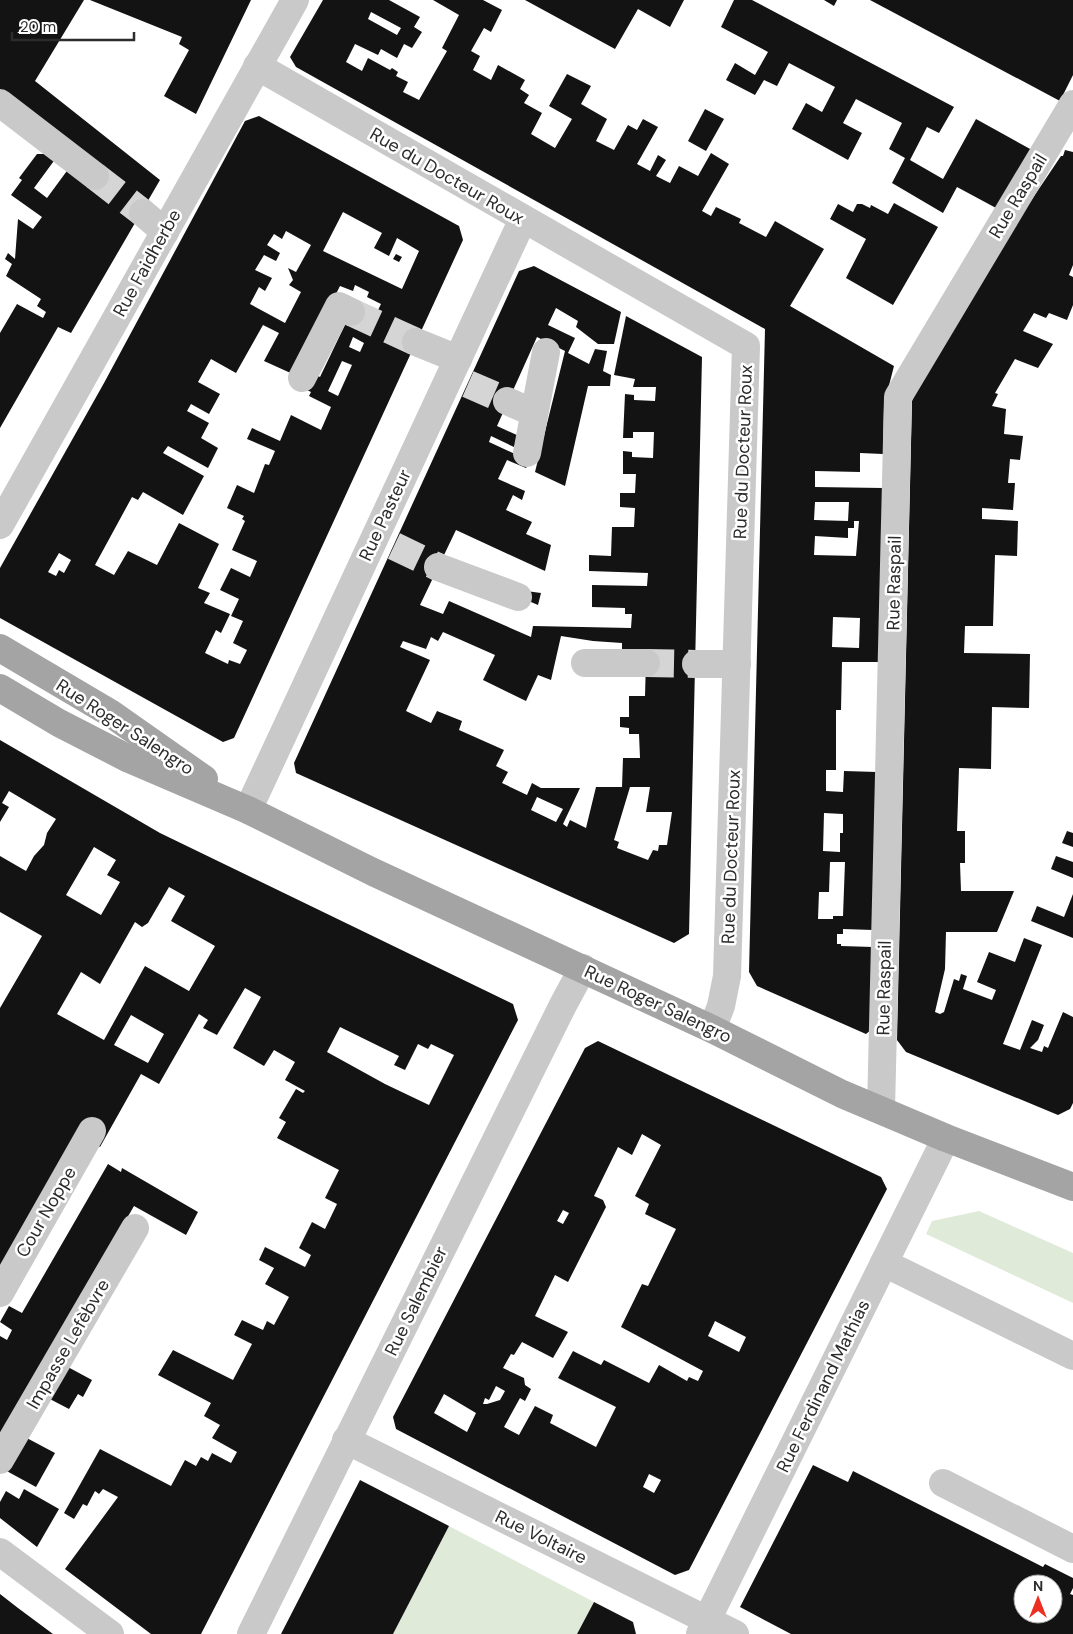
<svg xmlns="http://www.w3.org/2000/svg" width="1073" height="1634" viewBox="0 0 1073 1634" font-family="'DM Sans',sans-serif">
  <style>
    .green { fill: #dfebd8 }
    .building { fill: #131313; fill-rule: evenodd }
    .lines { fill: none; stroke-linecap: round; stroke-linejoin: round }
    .minor-tunnel { stroke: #d5d5d5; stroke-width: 28; stroke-dasharray: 28 14; stroke-linecap: butt }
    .minor { stroke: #c9c9c9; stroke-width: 28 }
    .major { stroke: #a4a4a4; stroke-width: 28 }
    .labels { text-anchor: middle; stroke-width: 5; stroke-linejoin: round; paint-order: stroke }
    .street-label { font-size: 18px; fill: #2c2c2c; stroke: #fff }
  </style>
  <rect width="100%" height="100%" fill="#fff"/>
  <g class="green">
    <polygon points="979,1211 1073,1253 1073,1303 926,1234 932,1221"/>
    <polygon points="449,1526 594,1602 577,1634 393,1634"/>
  </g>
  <g class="building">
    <polygon points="0,0 84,0 35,81 160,180 71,333 58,327 0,428 0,333 17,304 43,318 46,312 37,306 41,299 6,276 12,264 5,259 8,253 15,259 18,219 33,229 42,217 11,195 22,180 19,178 37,154 59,154 34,188 47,198 72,164 0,95"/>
    <polygon points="90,0 251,0 196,114 164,96 189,50 179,44 182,37"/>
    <path d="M323,0h66l31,17 -6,10 8,5 -10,16 -8,-4 -7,14 -16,-9 -3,6 -23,-11 -9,18 16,9 6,-13 22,12 2,-2 6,4 -2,4 12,6 -5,10 16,8 28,-49 -5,-3 17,-33 -26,-15h50l19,10 -11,22 -7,-4 -13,23 9,5 -7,14 18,10 7,-15 27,15 -5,9 9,6 -5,8 18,10 -11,21 24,14 17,-29 -23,-13 18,-32 24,12 -10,18 26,15 -11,22 18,9 14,-25 9,5 6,-11 15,8 -21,37 13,7 8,-16 8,5 -10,16 14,7 9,-17 19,10 13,-23 18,11 -27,47 9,5 5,-9 25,12 -2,4 27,14 9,-16 49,28 -34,57 104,60 -10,39 -1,49 -23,-1v19l-45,-1v16l68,1 -4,174h-37l-1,48h-5v60h-10v21l17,1 1,-21 33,1 -4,158 -30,-1v5h-6v10h4v2l32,1 -1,82 -6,5 -109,-48 -8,-14 16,-643 -469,-262 -6,-10zM371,12l30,16 -4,7 -29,-16zM815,502h34l-1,19 -34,-1zM854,521h5l-3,35 -42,-1 1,-19 33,2v-10h6zM833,617l27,1 -1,30 -27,-1zM824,813l19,1v19h-3v19l-17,-1zM830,862h15l-2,54h-10v3h-15l1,-27h10z"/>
    <polygon points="525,0 684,0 670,27 638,9 615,49"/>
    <polygon points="734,0 752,0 954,107 939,133 927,127 910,160 943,179 976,119 1032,150 996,208 957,187 943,213 892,183 905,158 889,149 902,123 856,99 843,123 862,133 848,160 792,129 806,103 822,112 835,87 789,63 777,86 764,80 755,95 726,80 735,63 755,75 768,52 721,27"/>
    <polygon points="824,0 837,0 834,6"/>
    <polygon points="870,0 1073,0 1073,75 1060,101"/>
    <polygon points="705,109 724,119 706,151 688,141"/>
    <path d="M259,116l200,110 4,14 -229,498 -11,4 -223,-124v-50l104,-185 141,-262zM343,212l39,21 -8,15 15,8 8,-18 22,13 -17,38 -79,-38zM286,231l25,14 -15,27 -8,-4 5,12 -4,5 12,7 -16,31 -35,-19 9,-17 6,4 7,-13 -17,-8 9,-15 12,6 4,-8 -13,-8 7,-11 8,5zM355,285l14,7 -2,5 14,7 -6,12 -21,-10 -34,71 -8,-4 -7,16 6,3 -2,4 22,11 -10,23 -30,-15 -11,26 -28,-13 -5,11 28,12 -6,14 -4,-1 -11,29 -17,-8 -10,23 17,8 -2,3 3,2 -13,29 25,11 -7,16 -19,-9 -11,22 19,9 -8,17 12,5 -10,22 14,7 -7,14 -11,-4 -1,4 -23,-11 11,-23 5,3 9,-19 -26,-11 6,-10 -12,-5 21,-44 -40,-21 -22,42 -29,-14 -14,24 -19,-10 37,-68 6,3 5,-8 40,23 21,-39 -41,-23 5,-7 40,22 10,-20 -17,-10 8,-15 -22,-12 4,-7 18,10 11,-20 -22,-12 13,-23 25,14 27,-48 16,8 -15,28 31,14 45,-89 13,5zM353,337l11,6 -4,9 -11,-5zM342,361l10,4 -14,31 -10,-5zM59,553l12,7 -7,13 -5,-3 -3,6 -8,-4z"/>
    <polygon points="1065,150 1073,152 1073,265 1069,275 1073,277 1073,305 1067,320 1049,313 1046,318 1034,313 1023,331 1053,344 1038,368 1015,359 995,393 998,394 992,406 1006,409 1004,434 1023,436 1020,460 1010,459 1008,483 1015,483 1013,510 982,508 982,519 1018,521 1017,556 995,555 993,626 965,626 964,653 1030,654 1029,708 992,707 991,769 959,768 957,831 965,831 965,863 960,863 961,891 1014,891 997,932 946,932 945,969 935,1012 940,1014 944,1012 954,979 959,981 961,974 967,976 963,989 992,1000 996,990 977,982 989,952 1015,962 1024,938 1042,945 1003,1044 1020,1050 1032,1020 1044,1025 1038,1040 1030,1048 1042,1052 1044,1046 1048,1048 1063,1012 1073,1017 1073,1103 1070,1109 1058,1115 906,1052 897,1040 912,401 916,388 1020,217 1061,156 1063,156"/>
    <polygon points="894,203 938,227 893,305 846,278 866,239 830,219 838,204 853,212 857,204 862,204 870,208 871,205 888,214"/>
    <polygon points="396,254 402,257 399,262 393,259"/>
    <path d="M534,266l87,46 -7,32h-16l-22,-17 2,-6 -22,-13 -8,17 27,13 -7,15 21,11 6,-15 12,2 -4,20 8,4 -1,11h-22l-23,100 -30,-14 30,-121 -28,-14 -40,89 22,10 -5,11 -23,-11 -2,6 41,19 -4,7 -19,-8 -9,19 27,12 -3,9 -9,-5 -7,15 26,12 -6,12 25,11 -6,26 -89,-41 -36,75 23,9 6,-13 82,36 2,-11 98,2 1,-14h-7v-6l-33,-1v-22l55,1 1,-13 -59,-2v-16l22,1 1,-29h22l1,-19 -15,-1v-14h15l1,-19h-13v-23l9,1v5l21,1 1,-26h-21v6h-10l2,-44 9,1v5l21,1 1,-14h-23l2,-8 -21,-4 12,-59 76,41 -13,577 -15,9 -378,-170 -2,-10 225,-492zM443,632l52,23 -12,25 43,21 12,-26 13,5 10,-44 32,5 29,2v15l24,2 -1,36h-16v21h-9v10l9,1v6h10l1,24h-17l-1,29h-26l-10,41 -16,-8 -3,7 -4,-3 17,-36h-39l-9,-5 -5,12 -25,-12 6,-11 -12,-6 8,-16 -45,-20 3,-9 -25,-10 -6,12 -25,-12 24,-51 -30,-13 3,-6 23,8 5,-12 7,4zM630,787h20l-4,25h26l-5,33h-8l-1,6 -5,-1 -5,10 -31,-12 2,-6 -5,-2zM537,797l26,12 -7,13 -25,-12z"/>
    <polygon points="526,591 541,593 538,605 524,599"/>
    <path d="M0,740l160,93 353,171 5,16 -317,614h-50l-86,-65 53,-72 -15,-8 -4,5 -4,-3 -8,15 -4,-2 -9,15 -10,-6 36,-64 71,37 14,-26 11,6 5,-9 7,4 4,-8 19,10 6,-11 -25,-14 8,-13 -16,-9 7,-13 -53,-28 15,-25 60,30 19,-36 -18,-9 8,-15 21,10 4,-9 7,4 15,-28 -24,-13 9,-16 -15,-8 6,-13 40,20 6,-12 -12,-7 13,-26 13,7 12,-25 -12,-6 14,-28 -62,-32 9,-16 -7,-4 17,-29 7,4 2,-2 -20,-11 10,-18 -21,-12 -10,16 -31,-18 28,-51 -16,-9 -28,47 -14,-7 5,-8 -9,-6 -40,70 -18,-10 -41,73 -8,-4 -92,137v-272l42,-72 -42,-24v-56l26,15 8,-15 10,-11 3,-12 9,-14 -47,-28 -7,12 7,4 -9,15zM94,847l22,13 -9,15 13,7 -19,33 -35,-20zM169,887l16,9 -14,25 44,25 -26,45 -44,-25 -41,74 -47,-26 24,-42 19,12 35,-62 7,5 6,-4zM131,1015l33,19 -16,29 -34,-18zM340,1027l59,29 -5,9 11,5 13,-26 10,5 3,-5 23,11 -25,50 -44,-21 -58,-32z"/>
    <polygon points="1067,831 1073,833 1073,847 1062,843"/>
    <polygon points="1056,856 1073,862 1073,878 1051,869"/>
    <polygon points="1073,894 1073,938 1031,921 1037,906 1064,917"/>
    <path d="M598,1041l283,136 6,12 -198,381 -14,5 -279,-146 -3,-12 192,-369zM642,1134l19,11 -26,51 14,8 -4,10 31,15 -28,57 -6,-2 -21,43 82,44 -5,10 -9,-4 -2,4 -28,-16 -10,18 -45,-23 -3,5 -28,-14 -15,27 58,29 -20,40 -46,-24 3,-8 -18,-9 -16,29 -15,-8 16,-29 5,3 6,-12 -6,-4 -1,-7 -21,-10 8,-14 3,1 8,-13 31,16 15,-26 -33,-16 20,-41 13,7 38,-75 -3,-7 -9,-4 24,-49 14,8zM563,1210l6,3 -6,11 -6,-3zM715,1321l31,16 -7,15 -31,-16zM496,1386l9,5 -5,9 -13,4h-4l2,-6 4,2zM444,1394l32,19 -9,19 -33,-19zM649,1474l12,6 -7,13 -11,-6z"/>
    <polygon points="108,1164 121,1172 122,1168 198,1212 186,1235 134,1206 0,1438 0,1336 7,1340 12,1330 0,1322 9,1306 22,1313"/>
    <polygon points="66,1366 92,1380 83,1397 78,1394 69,1409 46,1397"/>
    <polygon points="23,1436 55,1453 36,1487 3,1469"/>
    <path d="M813,1465l35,17 5,-11 190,96 2,-3 28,14v10l-3,6 3,1v39h-282l-51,-27zM1023,1584h30v30h-30z"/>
    <polygon points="360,1480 449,1526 393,1634 281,1634"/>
    <polygon points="24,1489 59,1509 37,1547 0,1518 0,1502 6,1491 19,1499"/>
    <polygon points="0,1594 18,1608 53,1634 0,1634"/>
    <polygon points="594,1602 633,1622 636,1634 577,1634"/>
  </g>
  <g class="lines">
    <g class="minor-tunnel">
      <polyline points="95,176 143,213"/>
      <polyline points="351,312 416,342"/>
      <polyline points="468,384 507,401"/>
      <polyline points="394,546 438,567"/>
      <polyline points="646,663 696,664"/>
    </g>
    <g class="minor">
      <polyline points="257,66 746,346 727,976 721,1006 712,1029"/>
      <polyline points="0,103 95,176"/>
      <polyline points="143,213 165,232"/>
      <polyline points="416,342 458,359"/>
      <polyline points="302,378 339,306 351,312"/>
      <polyline points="507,401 534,413"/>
      <polyline points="527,453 546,352"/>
      <polyline points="0,525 295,0"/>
      <polyline points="438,567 518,597"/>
      <polyline points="585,663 646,663"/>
      <polyline points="696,664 737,664"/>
      <polyline points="248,810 523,219"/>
      <polyline points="881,1110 898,397 1073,104"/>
      <polyline points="884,1263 1073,1356"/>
      <polyline points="0,1293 92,1131"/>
      <polyline points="346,1440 735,1634"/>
      <polyline points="0,1460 135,1228"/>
      <polyline points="943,1483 1073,1549"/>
      <polyline points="0,1552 110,1634"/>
      <polyline points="251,1634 563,1005 583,968"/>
      <polyline points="700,1634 946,1138"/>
    </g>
    <g class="major">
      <polyline points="0,648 110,713 204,779"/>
      <polyline points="0,688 59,723 129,759 248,810 373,872 712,1029 842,1094 946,1138 1073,1187"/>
    </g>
  </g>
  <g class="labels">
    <g class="street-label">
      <text transform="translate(447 176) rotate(30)" y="6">Rue du Docteur Roux</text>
      <text transform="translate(1018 196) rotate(-59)" y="6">Rue Raspail</text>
      <text transform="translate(147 263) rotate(-61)" y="6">Rue Faidherbe</text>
      <text transform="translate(743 452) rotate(-88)" y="6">Rue du Docteur Roux</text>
      <text transform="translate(385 515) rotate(-65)" y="6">Rue Pasteur</text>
      <text transform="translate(894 583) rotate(-89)" y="6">Rue Raspail</text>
      <text transform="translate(125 727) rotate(33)" y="6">Rue Roger Salengro</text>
      <text transform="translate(731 857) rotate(-88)" y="6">Rue du Docteur Roux</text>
      <text transform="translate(884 988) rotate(-89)" y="6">Rue Raspail</text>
      <text transform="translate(658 1004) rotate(25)" y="6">Rue Roger Salengro</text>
      <text transform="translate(46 1212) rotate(-60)" y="6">Cour Noppe</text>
      <text transform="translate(416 1301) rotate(-64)" y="6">Rue Salembier</text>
      <text transform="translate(68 1344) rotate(-60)" y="6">Impasse Lefèbvre</text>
      <text transform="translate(823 1386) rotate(-64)" y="6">Rue Ferdinand Mathias</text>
      <text transform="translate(541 1537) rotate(26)" y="6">Rue Voltaire</text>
    </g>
  </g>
  <g transform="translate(1038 1599)"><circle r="24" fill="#ffffff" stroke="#ababab"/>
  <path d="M0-4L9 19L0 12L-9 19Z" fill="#ed2e23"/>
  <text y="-8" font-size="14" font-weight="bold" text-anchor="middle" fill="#2c2c2c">N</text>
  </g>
  <path d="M12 32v8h122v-8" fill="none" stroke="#2c2c2c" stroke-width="2.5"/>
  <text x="20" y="32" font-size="15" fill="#2c2c2c" stroke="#ffffff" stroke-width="4" paint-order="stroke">20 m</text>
</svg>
